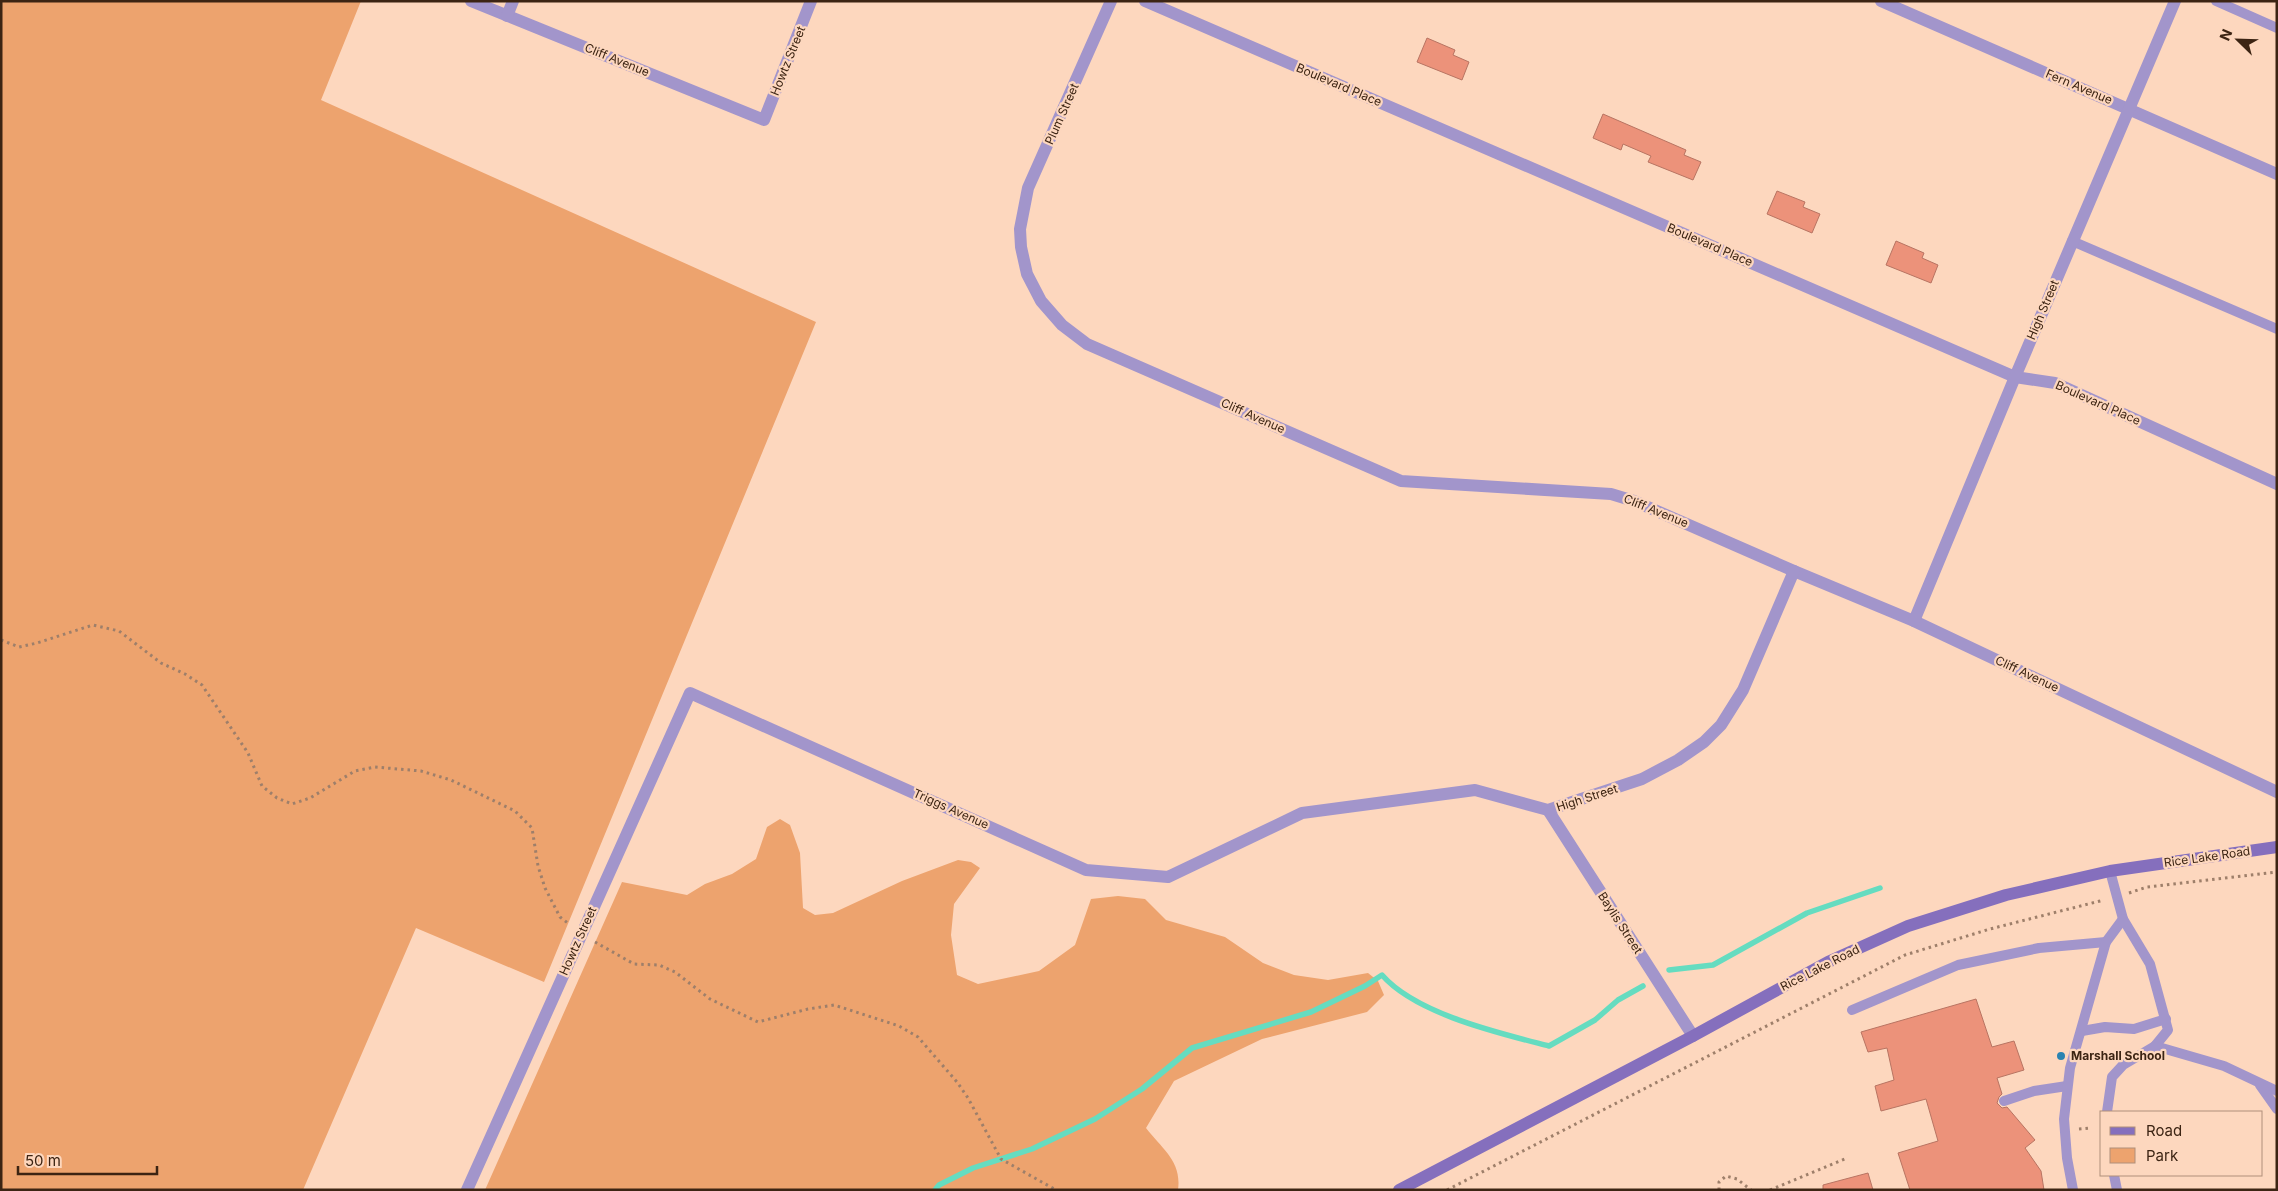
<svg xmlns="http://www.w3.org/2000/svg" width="2278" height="1191" viewBox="0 0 2278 1191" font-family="Inter,sans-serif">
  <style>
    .green { fill: #eda36e }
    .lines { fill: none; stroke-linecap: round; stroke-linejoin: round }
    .stream { stroke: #65dcc0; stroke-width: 5.5 }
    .building { fill: #ec927a; stroke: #b87462 }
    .path { stroke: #9e7f6a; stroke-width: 3; stroke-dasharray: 2.5 4; stroke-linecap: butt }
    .lane { stroke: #a295cb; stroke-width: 10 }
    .street { stroke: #a295cb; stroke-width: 12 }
    .secondary { stroke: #856fbd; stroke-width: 12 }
    .poi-dot { fill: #2a83b1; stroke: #fdd7be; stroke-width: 2 }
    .labels { text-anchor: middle; stroke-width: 4.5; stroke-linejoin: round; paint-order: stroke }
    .street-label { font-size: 12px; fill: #3c2413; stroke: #fdd7be }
    .poi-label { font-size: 12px; font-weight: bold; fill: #3c2413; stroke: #fdd7be; text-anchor: start }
  </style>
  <rect width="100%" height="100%" fill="#fdd7be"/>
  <g class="green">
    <polygon points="1,1 361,1 321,100 816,322 544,982 416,928 303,1190 1,1190"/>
    <path d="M780,819l10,6 10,28 3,55 12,7 18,-2 69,-32 56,-21 13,2 9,6 -26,36 -3,31 6,40 21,9 61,-13 36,-26 16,-46 27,-3 27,3 21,21 59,17 38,26 31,12 34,5 40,-7 10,8 6,14 -17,17 -105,27 -88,42 -28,47c16,21 36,33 32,62h-693l137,-308 65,13 18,-11 27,-10 24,-15 11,-32z"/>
  </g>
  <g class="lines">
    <g class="stream">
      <polyline points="1669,970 1713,965 1807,913 1880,888"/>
      <path d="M935,1190l4,-5 34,-17 59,-19 63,-30 47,-30 50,-41 119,-36 54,-26 17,-11c34,39 117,58 167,71l46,-26 23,-20 25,-14"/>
    </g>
  </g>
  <g class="building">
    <polygon points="1427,38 1455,50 1453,55 1469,62 1462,80 1417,62"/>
    <polygon points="1603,114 1686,150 1684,155 1701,162 1693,180 1648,162 1651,156 1623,144 1621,150 1593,138"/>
    <polygon points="1777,191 1805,202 1803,207 1820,214 1812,233 1767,214"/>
    <polygon points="1896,241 1924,253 1922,258 1938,265 1931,283 1886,265"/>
    <polygon points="1976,999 1992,1047 2014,1041 2024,1070 1997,1078 2002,1094 1999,1097 1997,1103 2002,1108 2007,1107 2035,1140 2025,1148 2041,1171 2044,1190 1910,1190 1898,1153 1938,1141 1926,1099 1881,1111 1875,1086 1894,1080 1887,1048 1868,1052 1861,1032"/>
    <polygon points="1868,1173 1873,1190 1823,1190 1823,1185"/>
  </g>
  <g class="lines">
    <g class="path">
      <polyline points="1,640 19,647 37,643 93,625 119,631 161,663 185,674 202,685 248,753 262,786 277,798 292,804 310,798 355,771 375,767 421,771 451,780 515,811 532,828 538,866 545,888 560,917 569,924"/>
      <polyline points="2129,893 2147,887 2277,872"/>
      <polyline points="595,942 634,964 659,965 675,972 710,999 758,1022 808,1009 834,1005 899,1026 918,1037 957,1082 968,1098 1001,1159 1056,1190"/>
      <polyline points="2079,1129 2090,1128"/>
      <polyline points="1447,1190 1905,955 1990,929 2104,900"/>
      <polyline points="1719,1190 1719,1182 1726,1176 1737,1179 1751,1190"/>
      <polyline points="1770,1190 1847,1158"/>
    </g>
    <g class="lane">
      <polyline points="2216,1 2277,28"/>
      <polyline points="2072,241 2277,329"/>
      <polyline points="1852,1010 1958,965 2039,948 2106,942"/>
      <polyline points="2082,1031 2105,1027 2134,1029 2166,1019"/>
      <polyline points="2155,1046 2224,1066 2277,1091"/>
      <polyline points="2260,1085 2277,1109"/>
      <polyline points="2004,1101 2034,1091 2067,1086"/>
      <polyline points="2107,1112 2112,1077 2123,1065 2155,1046 2168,1030 2150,964 2123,919 2110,871"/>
      <polyline points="2114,1175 2117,1190"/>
      <polyline points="2073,1190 2067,1158 2064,1119 2070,1068 2106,942 2123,919"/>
    </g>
    <g class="street">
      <polyline points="471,1 764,120 811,1"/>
      <polyline points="1111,1 1028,188 1020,229 1021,247 1027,274 1041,301 1062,325 1087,344 1401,481 1611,494 1634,501 1794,571 1914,621 2277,792"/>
      <polyline points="1145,1 2015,377 2055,383 2277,484"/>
      <polyline points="1881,1 2277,174"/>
      <polyline points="507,16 513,1"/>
      <polyline points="1914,621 2015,377 2175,1"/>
      <polyline points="1548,810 1693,1036"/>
      <polyline points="467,1190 690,693 1086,870 1168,877 1302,813 1475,790 1548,810 1642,779 1678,760 1704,742 1721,725 1743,690 1794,571"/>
    </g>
    <polyline class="secondary" points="1399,1190 1693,1036 1828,962 1908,926 2006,895 2110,871 2277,847"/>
  </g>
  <circle class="poi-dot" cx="2061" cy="1056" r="5"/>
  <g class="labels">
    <g class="street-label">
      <text transform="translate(617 60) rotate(22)" y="4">Cliff Avenue</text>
      <text transform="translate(788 61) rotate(-68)" y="4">Howtz Street</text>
      <text transform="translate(1339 85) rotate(23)" y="4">Boulevard Place</text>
      <text transform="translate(2079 87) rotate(23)" y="4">Fern Avenue</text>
      <text transform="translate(1062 114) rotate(-66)" y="4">Plum Street</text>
      <text transform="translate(1710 245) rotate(23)" y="4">Boulevard Place</text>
      <text transform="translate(2043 310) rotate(-67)" y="4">High Street</text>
      <text transform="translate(2098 403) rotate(24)" y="4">Boulevard Place</text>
      <text transform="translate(1253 416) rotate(24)" y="4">Cliff Avenue</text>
      <text transform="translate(1656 511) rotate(22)" y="4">Cliff Avenue</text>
      <text transform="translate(2027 674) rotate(25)" y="4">Cliff Avenue</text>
      <text transform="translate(1587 798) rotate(-18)" y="4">High Street</text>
      <text transform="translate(951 809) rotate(24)" y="4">Triggs Avenue</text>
      <text transform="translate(2207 857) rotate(-8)" y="4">Rice Lake Road</text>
      <text transform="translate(1620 923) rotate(57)" y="4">Baylis Street</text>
      <text transform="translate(578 941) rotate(-66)" y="4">Howtz Street</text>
      <text transform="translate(1820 968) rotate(-27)" y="4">Rice Lake Road</text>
    </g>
    <g class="poi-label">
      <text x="2071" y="1060">Marshall School</text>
    </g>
  </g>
  <rect width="2278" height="1191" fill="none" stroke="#3c2413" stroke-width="5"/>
  <rect x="2100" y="1111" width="162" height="65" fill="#fdd7be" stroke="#b08f7a"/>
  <rect x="2110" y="1127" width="25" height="8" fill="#856fbd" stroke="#b08f7a"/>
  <text x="2146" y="1136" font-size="15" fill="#3c2413">Road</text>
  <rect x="2110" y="1148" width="25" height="15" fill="#eda36e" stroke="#b08f7a"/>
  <text x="2146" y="1161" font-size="15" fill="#3c2413">Park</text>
  <g transform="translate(2238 40) rotate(293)" stroke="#fdd7be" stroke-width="4" paint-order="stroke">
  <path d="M0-4L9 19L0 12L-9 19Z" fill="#3c2413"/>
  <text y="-8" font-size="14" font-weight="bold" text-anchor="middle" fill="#3c2413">N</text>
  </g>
  <path d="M18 1166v8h139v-8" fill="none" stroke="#3c2413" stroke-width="2.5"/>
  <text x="25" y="1166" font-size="15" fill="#3c2413" stroke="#fdd7be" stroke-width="4" paint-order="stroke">50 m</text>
</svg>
